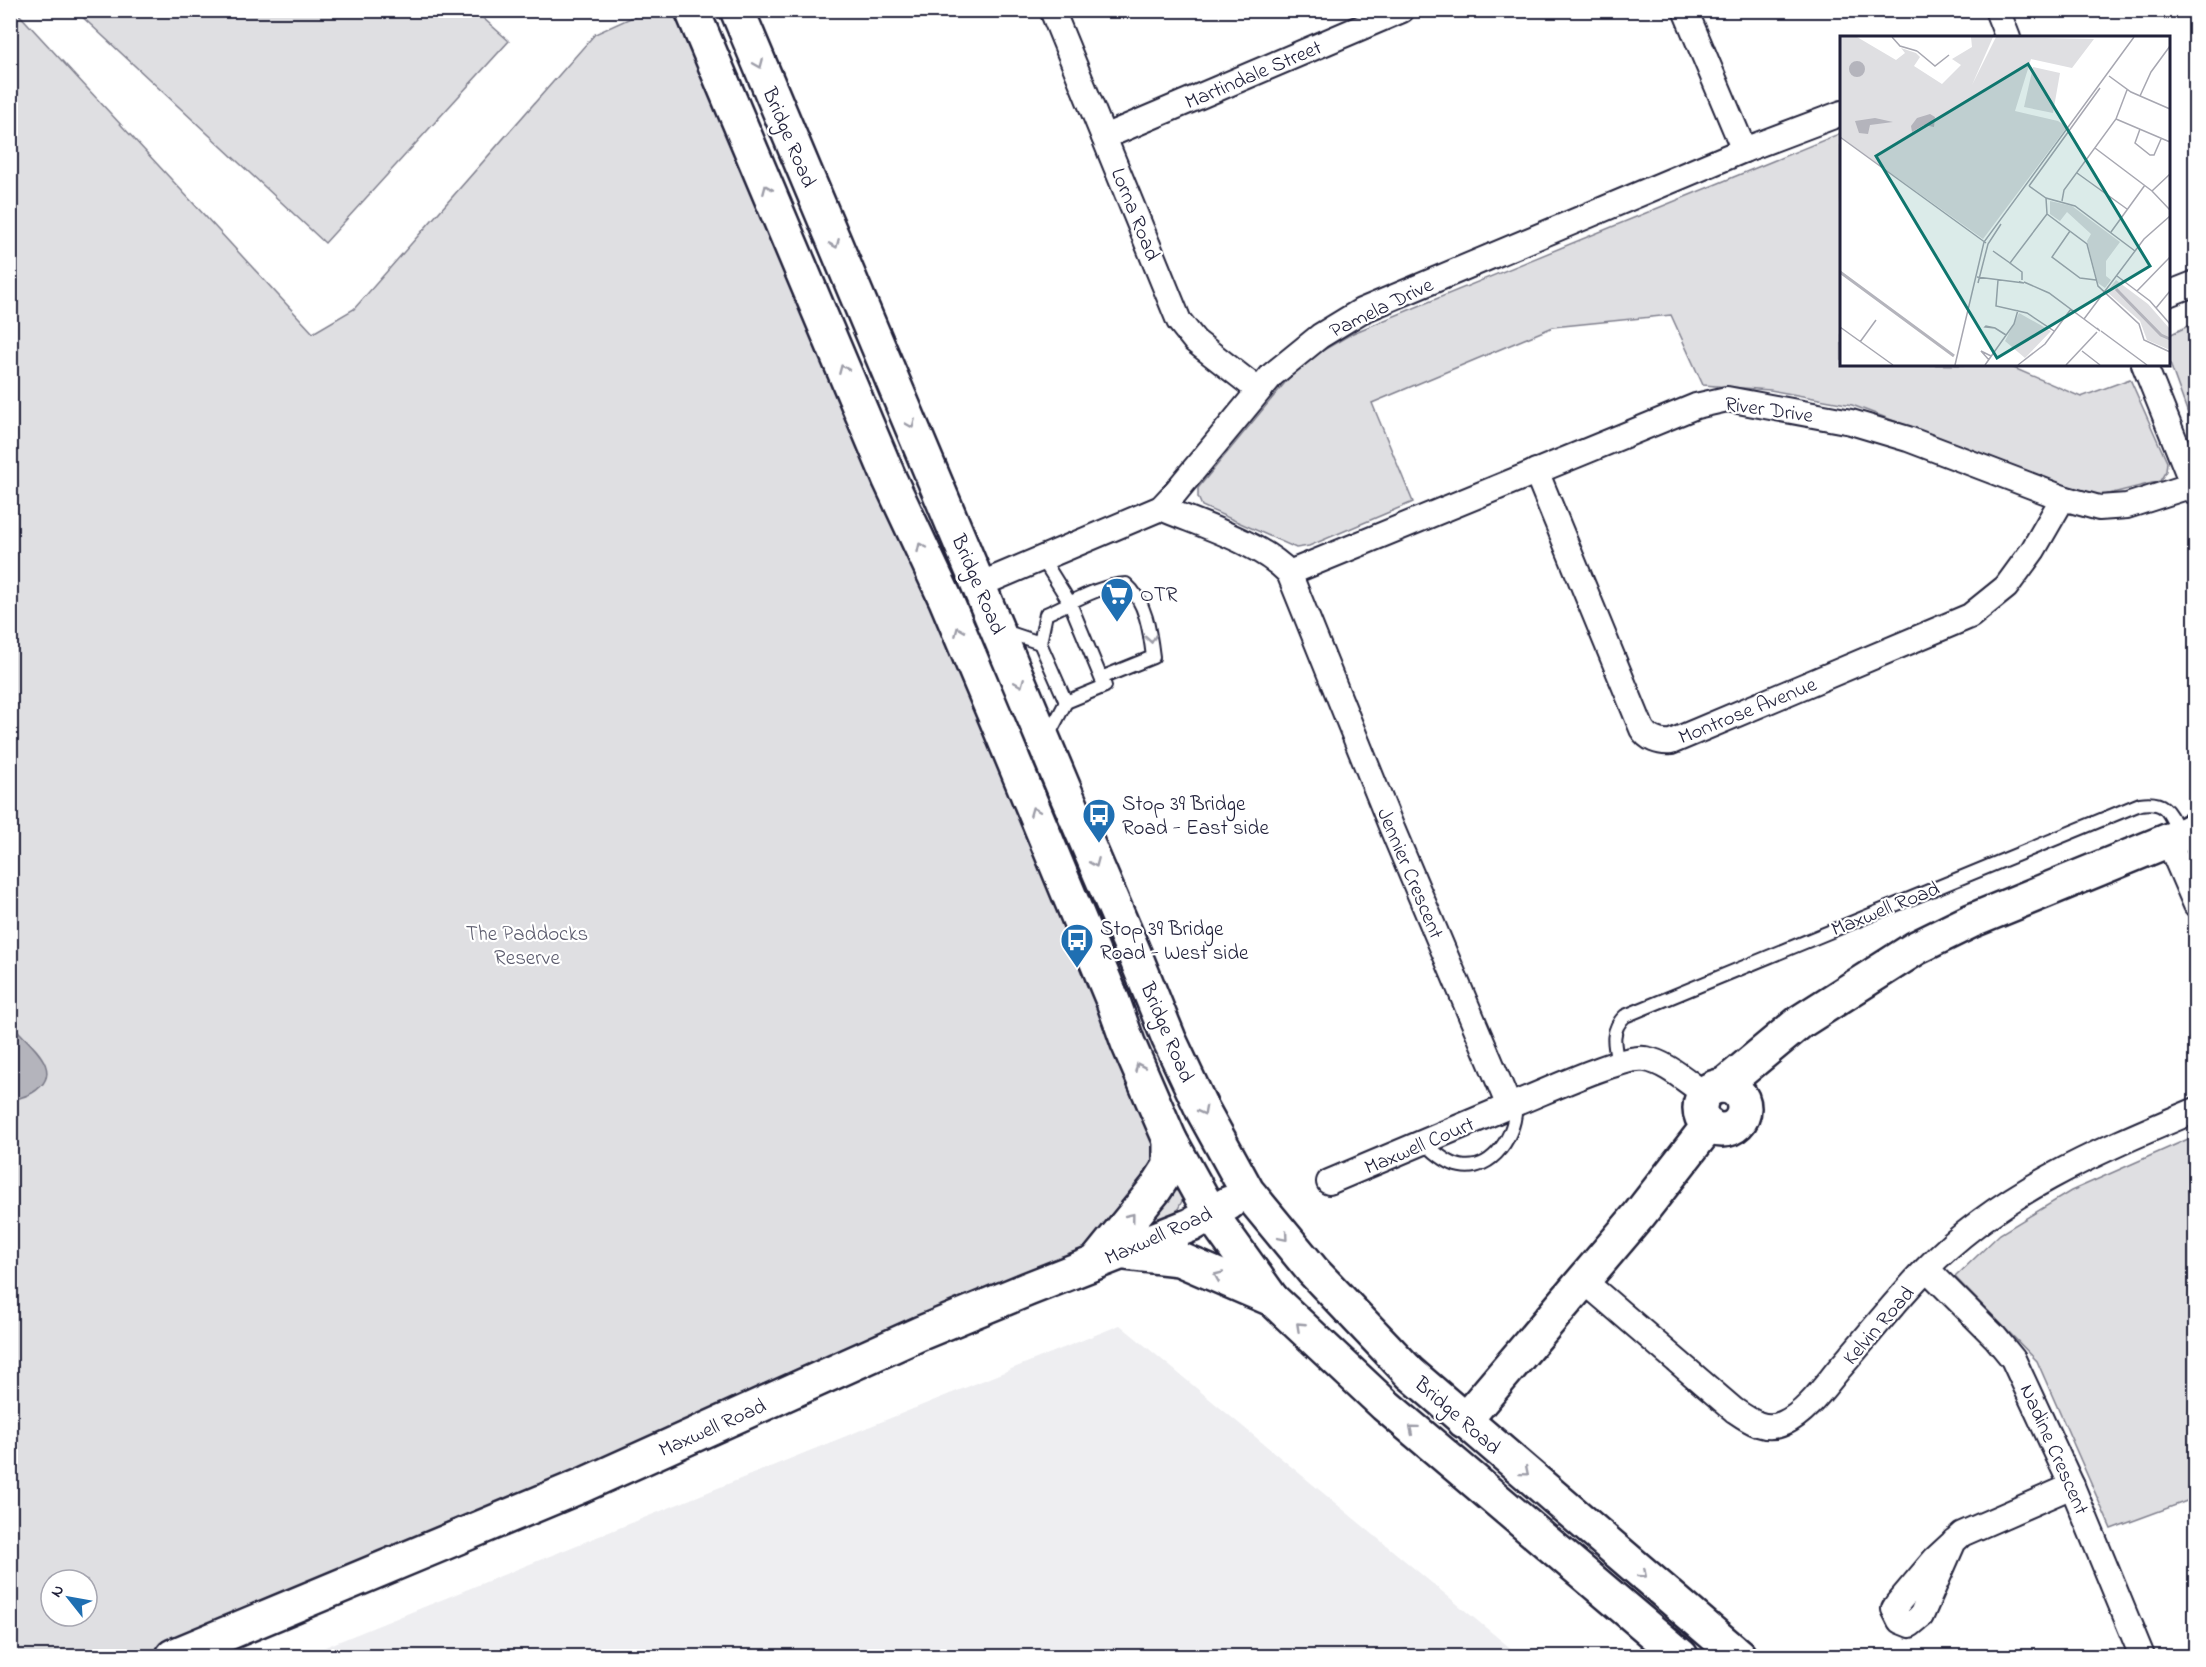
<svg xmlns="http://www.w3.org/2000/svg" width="2206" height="1667" viewBox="0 0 2206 1667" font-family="'Indie Flower',sans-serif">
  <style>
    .built { fill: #eeeef1 }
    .green { fill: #dfdfe2; stroke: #80808e; stroke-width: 1.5; fill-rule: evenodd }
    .water { fill: #b4b4bc; stroke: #7a7a88; stroke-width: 1.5 }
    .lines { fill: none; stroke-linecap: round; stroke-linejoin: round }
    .lane-casing { stroke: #22223b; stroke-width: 16 }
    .street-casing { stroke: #22223b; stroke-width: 28 }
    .secondary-casing { stroke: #22223b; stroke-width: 38 }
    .lane { stroke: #fff; stroke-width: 12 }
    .street { stroke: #fff; stroke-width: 24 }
    .secondary { stroke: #fff; stroke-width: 33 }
    .oneway { stroke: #9c9ca7 }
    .labels { text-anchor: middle; stroke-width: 4.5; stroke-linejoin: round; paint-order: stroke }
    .street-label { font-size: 21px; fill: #22223b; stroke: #fff }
    .poi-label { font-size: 21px; fill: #22223b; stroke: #fff; text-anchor: start }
    .park-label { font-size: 21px; fill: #5b5b6d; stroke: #fff }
    .inset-river { fill: none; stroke: #b4b4bc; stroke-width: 3 }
    .inset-road { fill: none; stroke: #a7a7b1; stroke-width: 1.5 }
    .view { fill: #0f766e; fill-opacity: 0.15; stroke: #0f766e; stroke-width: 3 }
    .inset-edge { fill: none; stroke: #22223b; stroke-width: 3 }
  </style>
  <rect width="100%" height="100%" fill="#fff"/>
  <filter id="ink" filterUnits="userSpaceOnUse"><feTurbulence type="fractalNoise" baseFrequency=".0167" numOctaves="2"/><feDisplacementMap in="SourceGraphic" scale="12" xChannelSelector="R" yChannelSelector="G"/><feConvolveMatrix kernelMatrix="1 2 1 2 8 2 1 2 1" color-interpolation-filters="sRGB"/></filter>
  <g filter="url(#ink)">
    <polygon class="built" points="1120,1325 1520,1656 303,1656"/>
    <g class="green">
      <path d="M11,11h5l297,322 41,-24 241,-275 51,-23h46l499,1172 -13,26 -20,23 -989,424h-158zM51,1580h36v36h-36z"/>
      <polygon points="76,11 475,11 509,41 325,243"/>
      <polygon points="1841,133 1842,364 2007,365 2081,397 2130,379 2167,462 2166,471 2160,481 2097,497 1852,405 1770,390 1703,385 1671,315 1553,327 1372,403 1413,502 1309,546 1296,548 1202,506 1198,497 1198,488 1288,379 1315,355 1353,333"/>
      <polygon points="2195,323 2195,433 2169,361 2169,335"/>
      <polygon points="2195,1136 2195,1498 2111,1529 2037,1361 1955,1277 2000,1234 2071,1191"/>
    </g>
    <path class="water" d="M11,1023c14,19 59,47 21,70 -7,4 -15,5 -21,9z"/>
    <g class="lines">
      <g class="lane-casing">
        <g id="lane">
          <path d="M1042,558l28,45 31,75 4,8 -39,16 -26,-59 6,-29c25,-11 53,-29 80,-30 20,17 24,48 27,73l-52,21"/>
          <polyline points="1004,631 1040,643"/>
          <polyline points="1047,738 1066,702"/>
          <path d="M1618,1063c-4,-18 -8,-33 7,-47l515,-212c27,-4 29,9 39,30"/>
          <path d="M1425,1143c9,9 21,20 35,23 32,7 58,-33 55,-62"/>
        </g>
      </g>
      <g class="street-casing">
        <g id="street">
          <polyline points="1052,10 1179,321 1195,341 1258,390"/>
          <polyline points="1685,10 1744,150"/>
          <polyline points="1997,10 2008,38"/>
          <polyline points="1104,137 1402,10"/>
          <polyline points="2168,294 2196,283"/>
          <polyline points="2144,364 2196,493"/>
          <path d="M1536,471l106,258c6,10 17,14 29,13l299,-126 36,-29 27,-37 30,-52"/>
          <path d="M1161,508c40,17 98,34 128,65l102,253 118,280c28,-10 112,-51 136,-47 21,3 42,23 60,35"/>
          <polyline points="1289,573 1696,406 1727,399 1851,422 1908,439 2063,498 2099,508 2127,506 2196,484"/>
          <polyline points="979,585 1161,508 1174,494 1272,375 1320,336 1361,311 1744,150 1842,113"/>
          <polyline points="2168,840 2196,905"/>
          <polyline points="1329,1182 1509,1106"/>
          <polyline points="1927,1269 1995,1337 2013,1359 2072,1486 2142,1656"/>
          <path d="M1584,1281l150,129c16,11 31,22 50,13 22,-10 40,-36 55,-54 29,-33 56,-68 87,-100 74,-77 173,-118 270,-159"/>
          <polyline points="1954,1541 1921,1616 1910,1625 1900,1621 1894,1609 1897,1604 1935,1559 1962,1534 2072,1486"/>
        </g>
      </g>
      <g class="secondary-casing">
        <g id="secondary">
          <polyline points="692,10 890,480 946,600 997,721 1113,1001 1128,1043 1170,1140 1211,1214 1272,1299 1385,1405 1681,1656"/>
          <polyline points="737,10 1064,789 1137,960 1169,1039 1202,1109 1247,1191 1313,1271 1410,1373 1739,1656"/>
          <polyline points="1723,1086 1800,1022 1916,948 1971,921 2196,829"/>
          <circle cx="1722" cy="1108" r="22"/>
          <polyline points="1126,1253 1179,1259 1272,1299"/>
          <polyline points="1096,1262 1156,1188 1170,1166 1170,1140"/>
          <polyline points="1464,1421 1639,1215 1709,1125"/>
          <polyline points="173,1656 583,1485 921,1333 1028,1289 1191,1225 1229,1203"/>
        </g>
      </g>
      <use href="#lane" class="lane"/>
      <use href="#street" class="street"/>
      <use href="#secondary" class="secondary"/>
    </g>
    <defs><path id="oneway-chevron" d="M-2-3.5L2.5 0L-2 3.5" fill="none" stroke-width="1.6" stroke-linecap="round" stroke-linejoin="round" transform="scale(1.5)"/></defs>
    <g class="oneway">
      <use href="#oneway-chevron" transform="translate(759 64) rotate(67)"/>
      <use href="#oneway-chevron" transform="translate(767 189) rotate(-113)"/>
      <use href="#oneway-chevron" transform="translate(835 244) rotate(67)"/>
      <use href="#oneway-chevron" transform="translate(843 369) rotate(-113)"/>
      <use href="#oneway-chevron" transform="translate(911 424) rotate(67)"/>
      <use href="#oneway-chevron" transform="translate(921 547) rotate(-115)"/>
      <use href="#oneway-chevron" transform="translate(959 631) rotate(-113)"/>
      <use href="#oneway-chevron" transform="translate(1151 639) rotate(81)"/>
      <use href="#oneway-chevron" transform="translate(1020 683) rotate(68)"/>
      <use href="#oneway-chevron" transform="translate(1034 811) rotate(-112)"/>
      <use href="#oneway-chevron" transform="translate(1095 863) rotate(67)"/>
      <use href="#oneway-chevron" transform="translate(1139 1067) rotate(-114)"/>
      <use href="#oneway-chevron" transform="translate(1203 1111) rotate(62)"/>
      <use href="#oneway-chevron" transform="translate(1131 1217) rotate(-51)"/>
      <use href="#oneway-chevron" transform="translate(1284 1237) rotate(50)"/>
      <use href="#oneway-chevron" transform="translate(1218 1276) rotate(-157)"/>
      <use href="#oneway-chevron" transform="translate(1300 1326) rotate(-137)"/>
      <use href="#oneway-chevron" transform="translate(1413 1429) rotate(-140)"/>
      <use href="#oneway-chevron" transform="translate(1525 1472) rotate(40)"/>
      <use href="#oneway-chevron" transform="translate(1643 1574) rotate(41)"/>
    </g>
  </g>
  <defs>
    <g id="supermarket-pin" transform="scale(1.725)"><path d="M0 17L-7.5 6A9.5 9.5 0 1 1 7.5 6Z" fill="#1f6fb2" stroke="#fff"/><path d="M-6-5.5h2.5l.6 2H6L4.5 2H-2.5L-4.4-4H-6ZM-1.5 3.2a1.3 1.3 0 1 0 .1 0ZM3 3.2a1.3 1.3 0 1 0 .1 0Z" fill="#fff"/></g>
    <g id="bus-pin" transform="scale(1.725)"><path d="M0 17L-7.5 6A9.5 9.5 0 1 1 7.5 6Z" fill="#1f6fb2" stroke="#fff"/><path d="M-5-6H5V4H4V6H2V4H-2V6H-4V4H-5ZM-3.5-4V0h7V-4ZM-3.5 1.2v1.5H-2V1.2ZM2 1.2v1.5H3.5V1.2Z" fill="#fff"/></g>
  </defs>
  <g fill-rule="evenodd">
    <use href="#supermarket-pin" x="1117" y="594"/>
    <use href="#bus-pin" x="1099" y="815"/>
    <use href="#bus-pin" x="1077" y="940"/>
  </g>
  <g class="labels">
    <g class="street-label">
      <text transform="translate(1253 74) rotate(-23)" y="7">Martindale Street</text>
      <text transform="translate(790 137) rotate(67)" y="7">Bridge Road</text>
      <text transform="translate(1136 214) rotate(68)" y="7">Lorna Road</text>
      <text transform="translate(1381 307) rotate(-26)" y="7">Pamela Drive</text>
      <text transform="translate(1769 409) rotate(8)" y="7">River Drive</text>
      <text transform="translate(979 584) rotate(67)" y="7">Bridge Road</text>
      <text transform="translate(1747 710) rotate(-22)" y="7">Montrose Avenue</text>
      <text transform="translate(1411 873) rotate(67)" y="7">Jennier Crescent</text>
      <text transform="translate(1885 908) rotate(-22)" y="7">Maxwell Road</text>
      <text transform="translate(1168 1032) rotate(67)" y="7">Bridge Road</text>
      <text transform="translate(1419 1145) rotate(-23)" y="7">Maxwell Court</text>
      <text transform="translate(1158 1235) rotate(-24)" y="7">Maxwell Road</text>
      <text transform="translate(1878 1325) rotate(-49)" y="7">Kelvin Road</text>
      <text transform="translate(1458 1415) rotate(41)" y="7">Bridge Road</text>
      <text transform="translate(712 1427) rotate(-24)" y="7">Maxwell Road</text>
      <text transform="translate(2055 1449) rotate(66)" y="7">Nadine Crescent</text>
    </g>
    <g class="poi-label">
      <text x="1140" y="601">OTR</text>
      <text x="1122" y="810">Stop 39 Bridge<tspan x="1122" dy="24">Road - East side</tspan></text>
      <text x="1100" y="935">Stop 39 Bridge<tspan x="1100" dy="24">Road - West side</tspan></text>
    </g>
    <g class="park-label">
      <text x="527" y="940">The Paddocks<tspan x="527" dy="24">Reserve</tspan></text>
    </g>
  </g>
  <g transform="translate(1840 36)">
    <rect width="330" height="330" fill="#fff"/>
    <path d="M0,1h17l39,23 9,-7 -4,-5 15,5 4,4 -6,9 28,18 19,-19 -9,-6 20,-12 -1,-10h22l-21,48 24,-48 98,2 -22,29 -41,-9 -16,52 43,10 9,6 -84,112 -143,-102zM193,31l27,6 -7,40 -29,-6zM210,165l22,5 48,36 -14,19v15l5,4 -6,8 -7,-5 -11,-42 4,-7 -24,-22 -7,9 -10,-7zM276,244l32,24 22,25v21l-23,-10 -7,-19 -33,-29zM179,277l32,18 -26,27 -20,-17z" fill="#dfdfe2"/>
    <path d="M9 33a8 8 0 1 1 16 0a8 8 0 1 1-16 0ZM90,78l5,3 -1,10 -10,-2 -12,7 -1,-6 6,-8zM35,82l18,4 -23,3 -2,9 -9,-1 -4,-12z" fill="#b4b4bc"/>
    <path class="inset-river" d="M0,236l114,84M276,253l45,46 9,4"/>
    <path class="inset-road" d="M52,1l8,9 17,5M77,15l18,15 14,-11M269,40l22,16 39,17M300,60l11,-24 19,-26M276,83l54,23M300,93l-5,14 15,12h4l7,-16M0,101l146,106M255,112l57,43 18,19M237,137l50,36M189,150l17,12 29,8 60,45M189,150l71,-98M312,155l18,-17M222,165l2,-11 52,-71 11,-29M207,178l40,30 11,42 41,38 5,16 26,12M230,195l-18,26 28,21 16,2M271,196l34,-47M153,215l17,12M277,240l33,25 20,23M137,241l47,6 -5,-1M158,244l-2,26 31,7 27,18M182,244v-8l-12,-9 37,-49 -1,-16M184,246l25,11 51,38 -3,-3M138,247l10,-39 13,-20M297,255l33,-34M316,272l14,-17M244,283l60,-80 26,-23M0,291l53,38M155,292l-10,-1 1,-1 9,2 11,7M261,295l46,34M20,306l16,-22M242,315l18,14M149,324l-8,-9 10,5M115,329l29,-123 150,-205M145,329l29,-41 4,-14M178,329l27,-21 26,-35M226,329l31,-33"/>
    <path class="view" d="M188,28l122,202 -153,92 -121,-202z"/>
    <rect width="330" height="330" class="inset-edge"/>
  </g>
  <rect width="2206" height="1667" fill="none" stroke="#fff" stroke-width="36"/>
  <rect x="18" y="18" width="2170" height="1631" fill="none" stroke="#22223b" stroke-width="2" filter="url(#ink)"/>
  <g transform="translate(69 1598) rotate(301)"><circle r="28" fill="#ffffff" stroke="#a7a7b1" stroke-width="1.5"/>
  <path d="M0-4.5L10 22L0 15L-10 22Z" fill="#1f6fb2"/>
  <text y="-9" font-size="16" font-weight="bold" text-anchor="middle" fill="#22223b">N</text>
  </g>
</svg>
